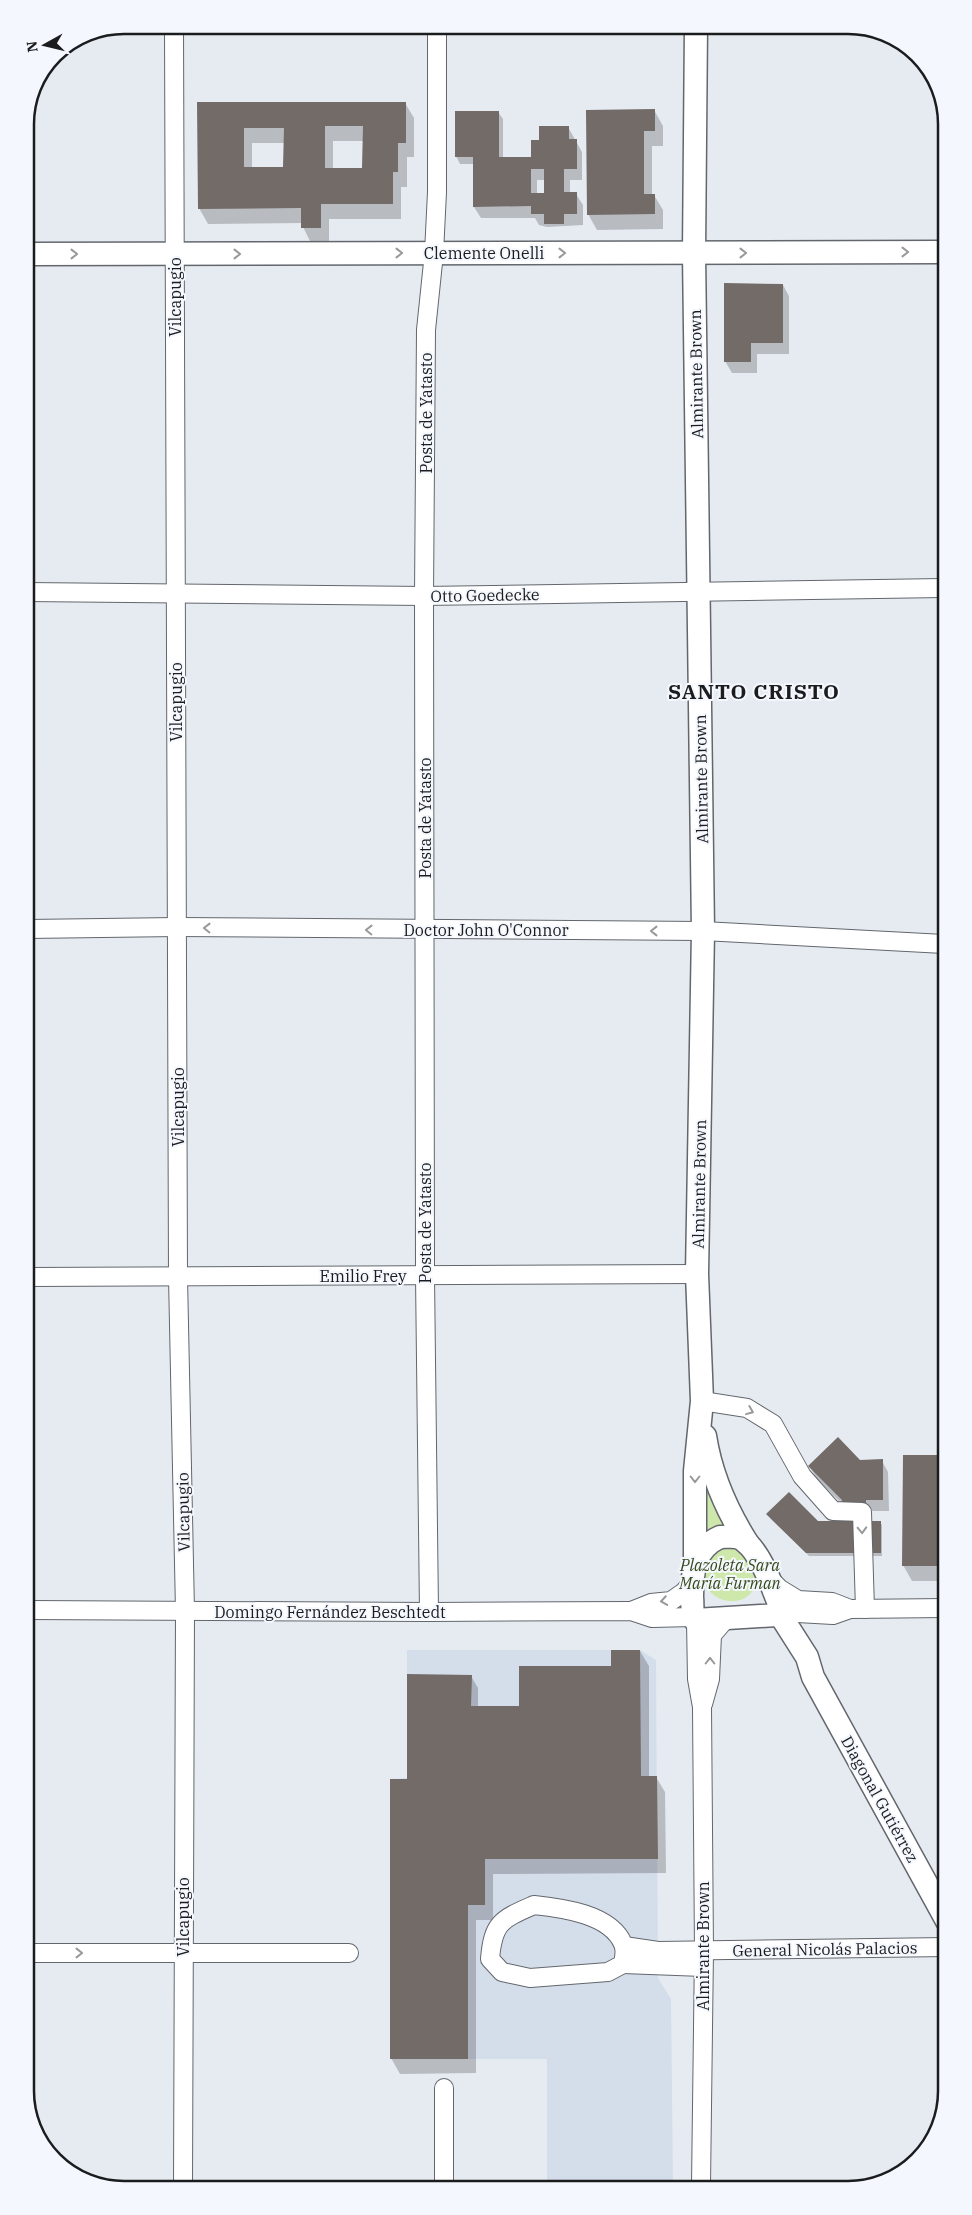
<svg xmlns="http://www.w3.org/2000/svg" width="972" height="2215" viewBox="0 0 972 2215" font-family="'IBM Plex Serif',serif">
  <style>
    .built { fill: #d4ddea }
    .green { fill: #cee8ab }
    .shadow { fill: #0003; fill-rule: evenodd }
    .building { fill: #726b67; fill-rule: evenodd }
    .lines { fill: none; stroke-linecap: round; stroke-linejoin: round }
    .minor-casing { stroke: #63676d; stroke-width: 20 }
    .major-casing { stroke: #63676d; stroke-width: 25 }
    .minor { stroke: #fff; stroke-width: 18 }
    .major { stroke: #fff; stroke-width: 22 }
    .oneway { stroke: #98999a }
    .labels { text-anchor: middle; stroke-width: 4; stroke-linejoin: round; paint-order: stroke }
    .street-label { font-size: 16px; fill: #1a1c1e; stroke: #f4f8fe }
    .park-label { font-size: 16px; font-style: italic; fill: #364818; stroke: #f4f8fe }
    .district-label { font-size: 21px; font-weight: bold; letter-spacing: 1px; fill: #1a1c1e; stroke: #f4f8fe }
    .rim { fill: none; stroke: #1a1c1e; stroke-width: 2.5 }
  </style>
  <rect width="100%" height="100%" fill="#e6ebf2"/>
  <polygon class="built" points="407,1650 640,1650 656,1660 658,1978 671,1999 673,2186 547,2187 547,2059 390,2059 390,1779 407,1778"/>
  <g class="green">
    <polygon points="705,1480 729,1525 715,1528 704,1533"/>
    <path d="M727,1548l12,1c5,7 15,17 18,25 1,5 -1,11 -3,15 -16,26 -59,7 -49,-22 4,-10 11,-17 22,-19z"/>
  </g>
  <g class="shadow">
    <path d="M405,103l9,15v39h-7v30h-6v32h-72v24h-18l-8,-16v-4l-95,1 -9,-16v-104zM333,141h31v28h-31zM252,143h33v25h-33z"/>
    <polygon points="654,110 663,126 663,146 652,146 652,195 654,195 663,210 663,229 597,230 588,214"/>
    <path d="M498,112l5,7v39h29l8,-17 28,-14 14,25v28h-12v14h6l7,11v20l-36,2 -8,-2 -4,-7h-54l-7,-11v-43h-14l-4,-8zM537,180h8v14h-8z"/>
    <polygon points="783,285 789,296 789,354 757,354 757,373 732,373 725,361"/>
    <polygon points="904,1456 945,1456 946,1581 912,1581 903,1565"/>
    <polygon points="859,1461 882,1461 888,1472 889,1511 867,1511 867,1522 880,1522 882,1525 882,1556 809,1556 770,1518 818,1523 843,1523 843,1505 816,1478 810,1466"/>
    <polygon points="640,1651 649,1666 649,1777 656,1777 665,1792 666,1873 493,1874 493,1920 476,1920 476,2073 400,2074 391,2058 408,1779 471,1676 478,1688 478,1707 520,1707 612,1667"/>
  </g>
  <g class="building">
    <path d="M197,102h209v41h-8v29h-5v32h-72v24h-20v-20l-103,1zM325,126h38l-1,42h-37zM244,128h40l-1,39h-39z"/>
    <polygon points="655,109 655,131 644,131 644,194 655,194 655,214 587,215 586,110"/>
    <path d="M455,111h44v46h32v-17h8v-14h30v13h8v30h-13v23h13v22h-13v10h-20v-10h-13v-8l-58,1v-50h-18zM531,169h13v24h-13z"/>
    <polygon points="724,283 783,284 783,343 751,343 751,362 724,362"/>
    <polygon points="838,1437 860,1460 883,1459 883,1500 866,1500 866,1521 881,1521 881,1553 806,1553 766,1514 789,1492 818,1521 842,1521 842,1500 808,1466"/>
    <polygon points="903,1455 945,1455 946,1566 902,1566"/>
    <polygon points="611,1650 640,1650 641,1776 657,1776 658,1859 485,1859 485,1905 468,1905 468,2059 390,2059 390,1779 407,1779 407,1674 472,1675 471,1706 519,1706 519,1666 611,1666"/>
  </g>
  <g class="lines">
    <g class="minor-casing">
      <g id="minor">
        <polyline points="174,25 178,1277 185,1611 183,2189"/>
        <polyline points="26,592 424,596 943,588"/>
        <polyline points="27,929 177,927 703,931 944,944"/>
        <polyline points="28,1277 697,1274"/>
        <polyline points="702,1401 747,1408 773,1424 802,1476 833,1511 862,1512 865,1609"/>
        <polyline points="769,1578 780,1589 798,1600 832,1602 850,1609"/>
        <polyline points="29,1610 429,1612 631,1611 652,1618 693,1617"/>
        <polyline points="631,1611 651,1603 671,1601 684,1592 692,1582"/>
        <polyline points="429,1612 425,1276 424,596 426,330 434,253 437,192 437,25"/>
        <polyline points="780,1612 833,1615 850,1609 946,1608"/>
        <polyline points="696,1621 697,1679 702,1707 704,1950 701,2186"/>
        <polyline points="703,1704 710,1679 712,1635 725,1620"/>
        <path d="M534,1905c28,3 77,9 89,39 3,6 1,14 0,20l-15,8 -78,6 -28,-6 -12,-13c3,-37 12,-40 44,-54z"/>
        <polyline points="624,1946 658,1951 947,1947"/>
        <polyline points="30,1953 349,1953"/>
        <polyline points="623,1964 703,1967"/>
        <polyline points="444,2088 444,2188"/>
      </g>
    </g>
    <g class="major-casing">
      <g id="major">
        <polyline points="26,254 942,252"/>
        <path d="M705,1436c6,39 22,75 43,108"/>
        <path d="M720,1537c8,0 17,-2 23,3 18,12 30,49 38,69l-4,6 -82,5c-4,-7 -2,-15 -3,-23 0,-26 2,-48 28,-60z"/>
        <polyline points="695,1561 695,1471 702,1401 697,1274 703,931 694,253 696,25"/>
        <polyline points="779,1613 807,1657 813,1677 947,1921"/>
      </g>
    </g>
    <use href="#minor" class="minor"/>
    <use href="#major" class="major"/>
  </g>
  <defs><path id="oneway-chevron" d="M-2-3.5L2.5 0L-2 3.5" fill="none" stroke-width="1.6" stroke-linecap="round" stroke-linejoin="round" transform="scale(1.25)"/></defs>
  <g class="oneway">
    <use href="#oneway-chevron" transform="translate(905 252)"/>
    <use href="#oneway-chevron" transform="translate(399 253)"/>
    <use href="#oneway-chevron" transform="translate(562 253)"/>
    <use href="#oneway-chevron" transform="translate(743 253)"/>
    <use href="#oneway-chevron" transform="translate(74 254)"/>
    <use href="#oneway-chevron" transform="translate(237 254)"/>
    <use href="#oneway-chevron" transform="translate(207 928) rotate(-179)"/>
    <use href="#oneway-chevron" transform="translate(369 930) rotate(-179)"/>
    <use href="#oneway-chevron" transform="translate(654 931) rotate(-180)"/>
    <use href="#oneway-chevron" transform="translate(750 1411) rotate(22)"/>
    <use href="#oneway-chevron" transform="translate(695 1479) rotate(90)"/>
    <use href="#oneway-chevron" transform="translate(862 1530) rotate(88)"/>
    <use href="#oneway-chevron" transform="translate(664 1601) rotate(171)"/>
    <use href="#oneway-chevron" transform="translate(710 1661) rotate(-90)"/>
    <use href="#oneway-chevron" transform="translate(79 1953)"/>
  </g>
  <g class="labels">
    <g class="street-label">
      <text x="484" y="259">Clemente Onelli</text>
      <text transform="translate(175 297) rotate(-90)" y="6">Vilcapugio</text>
      <text transform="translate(696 374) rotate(-91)" y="6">Almirante Brown</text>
      <text transform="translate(426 413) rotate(-90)" y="6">Posta de Yatasto</text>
      <text transform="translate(485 595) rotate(-1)" y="6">Otto Goedecke</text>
      <text transform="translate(176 702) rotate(-90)" y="6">Vilcapugio</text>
      <text transform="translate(701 779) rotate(-91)" y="6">Almirante Brown</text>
      <text transform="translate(425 818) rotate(-90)" y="6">Posta de Yatasto</text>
      <text x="486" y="936">Doctor John O'Connor</text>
      <text transform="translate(178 1107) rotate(-90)" y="6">Vilcapugio</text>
      <text transform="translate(699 1184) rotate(-89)" y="6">Almirante Brown</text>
      <text transform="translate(425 1223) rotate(-90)" y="6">Posta de Yatasto</text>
      <text x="363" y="1282">Emilio Frey</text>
      <text transform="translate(183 1512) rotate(-91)" y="6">Vilcapugio</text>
      <text x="330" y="1618">Domingo Fernández Beschtedt</text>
      <text transform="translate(880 1799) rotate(61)" y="6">Diagonal Gutiérrez</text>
      <text transform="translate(183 1917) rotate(-90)" y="6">Vilcapugio</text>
      <text transform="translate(703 1946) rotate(-90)" y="6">Almirante Brown</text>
      <text transform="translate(825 1949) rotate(-1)" y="6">General Nicolás Palacios</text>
    </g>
    <g class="park-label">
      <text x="730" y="1571">Plazoleta Sara<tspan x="730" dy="18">María Furman</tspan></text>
    </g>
    <g class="district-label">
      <text x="754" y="699">SANTO CRISTO</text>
    </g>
  </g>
  <path d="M0 0H972V2215H0ZM124 34H848A90 90 0 0 1 938 124V2091A90 90 0 0 1 848 2181H124A90 90 0 0 1 34 2091V124A90 90 0 0 1 124 34Z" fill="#f4f8fe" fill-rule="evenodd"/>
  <path class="rim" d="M124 34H848A90 90 0 0 1 938 124V2091A90 90 0 0 1 848 2181H124A90 90 0 0 1 34 2091V124A90 90 0 0 1 124 34Z"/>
  <g transform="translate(45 45) rotate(262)" stroke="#f4f8fe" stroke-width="4" paint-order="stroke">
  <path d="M0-4L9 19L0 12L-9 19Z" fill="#1a1c1e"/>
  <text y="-8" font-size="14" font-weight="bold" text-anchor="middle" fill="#1a1c1e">N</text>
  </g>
</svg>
